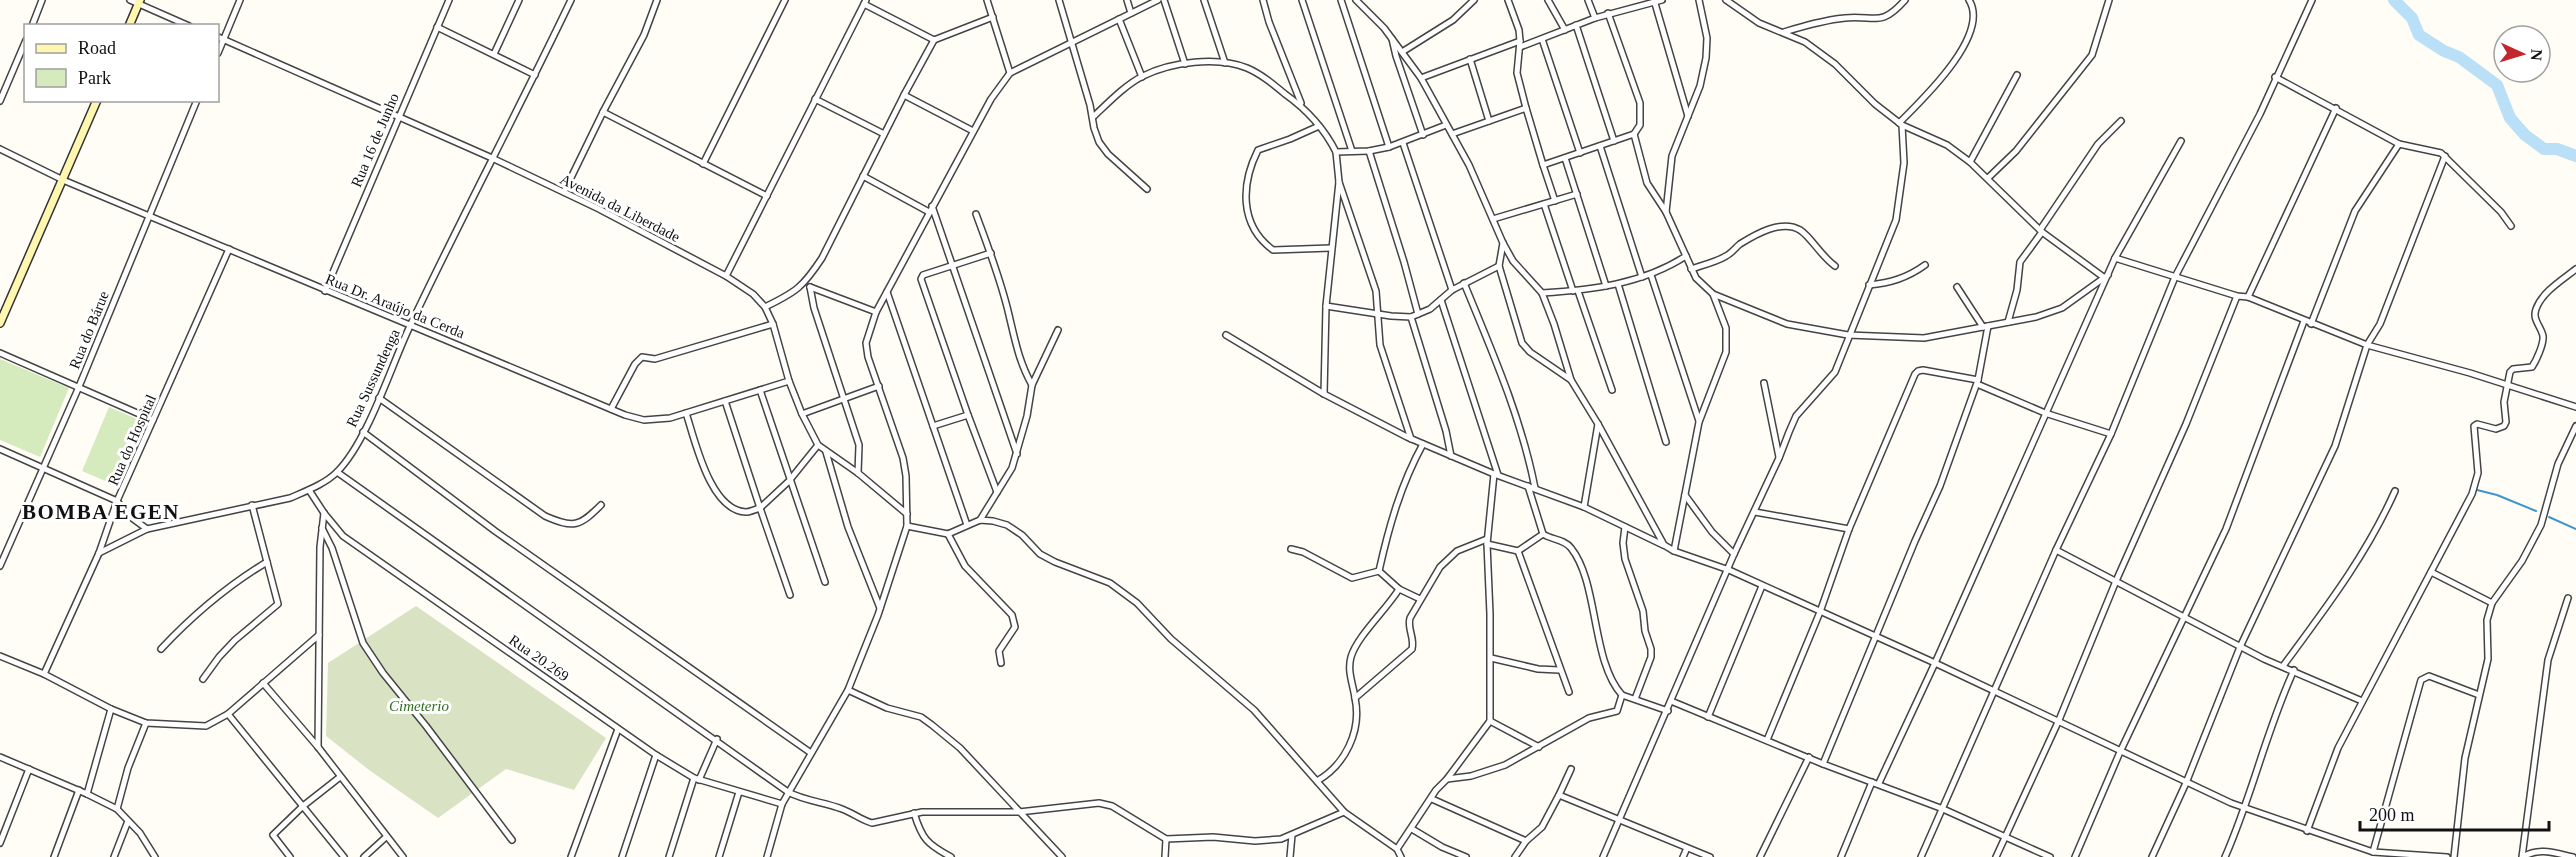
<svg xmlns="http://www.w3.org/2000/svg" width="2576" height="857" viewBox="0 0 2576 857" font-family="'Times New Roman',serif">
  <style>
    .green { fill: #d5ebbd }
    .cemetery { fill: #d9e3c4 }
    .lines { fill: none; stroke-linecap: round; stroke-linejoin: round }
    .stream { stroke: #3f96cf; stroke-width: 2 }
    .river { stroke: #b9e0f7; stroke-width: 12 }
    .street-casing { stroke: #444; stroke-width: 8 }
    .secondary-casing { stroke: #333; stroke-width: 10 }
    .street { stroke: #fff; stroke-width: 5 }
    .secondary { stroke: #fff6b0; stroke-width: 7 }
    .labels { text-anchor: middle; stroke-width: 6; stroke-linejoin: round; paint-order: stroke }
    .street-label { font-size: 15px; fill: #111; stroke: #fff }
    .park-label { font-size: 15px; font-style: italic; fill: #2f6b1f; stroke: #fff }
    .district-label { font-size: 21px; font-weight: bold; letter-spacing: 1.5px; fill: #111; stroke: #fff }
  </style>
  <rect width="100%" height="100%" fill="#fffdf5"/>
  <g class="green">
    <polygon points="0,359 69,388 40,457 0,440"/>
    <polygon points="109,407 144,422 117,486 82,471"/>
  </g>
  <polygon class="cemetery" points="416,606 606,738 574,790 506,769 438,818 369,770 326,736 328,663"/>
  <g class="lines">
    <g class="stream">
      <polyline points="2477,490 2497,495 2536,511"/>
      <polyline points="2549,517 2576,529"/>
    </g>
    <polyline class="river" points="2394,0 2412,18 2419,35 2444,51 2459,57 2497,85 2510,118 2525,135 2544,149 2557,149 2576,156"/>
    <g class="street-casing">
      <g id="street">
        <polyline points="130,0 189,26"/>
        <polyline points="987,0 1010,73"/>
        <polyline points="1059,0 1090,105 1094,128 1099,142 1108,154 1147,189"/>
        <polyline points="1127,0 1131,13"/>
        <polyline points="1164,0 1185,64"/>
        <polyline points="1204,0 1225,63"/>
        <polyline points="1263,0 1269,22 1301,103"/>
        <polyline points="1302,0 1352,151"/>
        <polyline points="1341,0 1389,147"/>
        <polyline points="1356,0 1384,28 1421,78 1469,165 1503,243 1513,261 1542,293 1554,324 1571,380 1598,424 1664,545 1674,551 1729,570 1935,663 2231,803 2373,852 2447,857"/>
        <polyline points="1508,0 1519,30 1520,41 1517,73 1526,108"/>
        <polyline points="1548,0 1565,30"/>
        <polyline points="1588,0 1595,18 1662,0"/>
        <polyline points="1654,0 1688,116"/>
        <polyline points="1699,0 1707,38 1706,58 1700,86 1672,156 1666,212 1696,278 1713,294 1787,324 1848,335 1924,338 2036,317 2062,308 2108,275"/>
        <polyline points="1726,0 1759,23 1805,42 1835,64 1875,104 1902,125 1947,145 1970,162 2042,232 2102,276"/>
        <polyline points="864,4 934,40 993,17"/>
        <polyline points="1119,19 1142,77"/>
        <polyline points="1576,25 1614,141"/>
        <polyline points="32,26 42,0"/>
        <polyline points="437,27 535,75"/>
        <path d="M1784,32c20,-6 40,-12 61,-14 31,-3 35,10 60,-18"/>
        <polyline points="218,37 492,158 599,209 726,276 753,294 765,307 773,324 789,381 802,414 818,445 858,473 907,514"/>
        <polyline points="1392,39 1396,56 1423,135"/>
        <polyline points="1542,39 1580,153"/>
        <polyline points="1520,47 1595,18"/>
        <polyline points="1402,52 1453,20 1474,0"/>
        <polyline points="218,53 240,0"/>
        <polyline points="494,54 519,0"/>
        <polyline points="1470,59 1489,121"/>
        <polyline points="2275,77 2399,144 2441,153 2501,212 2511,226"/>
        <polyline points="1421,78 1520,41"/>
        <polyline points="904,95 973,131"/>
        <polyline points="815,99 884,134"/>
        <polyline points="0,101 26,40"/>
        <polyline points="603,112 767,196"/>
        <path d="M1093,117c15,-14 32,-32 50,-41 28,-14 74,-20 104,-8 14,6 26,16 38,26 21,15 39,34 51,58l33,-1 20,-4 57,-22"/>
        <path d="M1899,123c23,-23 92,-88 70,-123"/>
        <path d="M1319,126l-29,13 -32,11c-17,34 -19,75 15,100l58,-2"/>
        <polyline points="1452,134 1526,108 1543,165 1634,134 1640,125 1640,103 1608,13"/>
        <polyline points="1634,134 1647,183 1666,212"/>
        <polyline points="1403,143 1452,290"/>
        <polyline points="1600,146 1642,277"/>
        <polyline points="0,149 63,180 625,415 644,420 670,418 789,381"/>
        <polyline points="1369,151 1404,262 1418,314"/>
        <polyline points="1565,158 1606,286"/>
        <polyline points="1970,162 2017,75"/>
        <polyline points="703,164 785,0"/>
        <polyline points="1543,165 1555,201"/>
        <polyline points="863,176 929,212"/>
        <polyline points="1988,178 2016,151 2092,55 2109,0"/>
        <polyline points="1339,182 1376,291 1380,345 1411,439"/>
        <polyline points="564,192 603,112 644,35 657,0"/>
        <polyline points="1544,204 1573,291"/>
        <polyline points="932,206 1017,454"/>
        <path d="M976,214c12,33 25,66 33,101 6,25 10,47 23,70"/>
        <polyline points="1493,219 1577,194"/>
        <polyline points="2040,230 2098,144 2121,121"/>
        <polyline points="1503,243 1499,266 1522,343 1530,352 1571,380"/>
        <polyline points="991,253 923,275 921,279 968,415 997,492"/>
        <polyline points="2115,258 2181,141"/>
        <path d="M1691,269c12,-4 25,-7 35,-13 6,-3 9,-8 14,-12 16,-10 42,-25 60,-14 11,7 20,25 35,36"/>
        <polyline points="1651,275 1699,421"/>
        <polyline points="726,276 866,0"/>
        <path d="M1464,283c28,68 57,134 71,205"/>
        <polyline points="1618,284 1666,442"/>
        <path d="M1869,285c21,-2 38,-7 56,-20"/>
        <polyline points="810,287 814,308 859,445 858,473"/>
        <polyline points="810,287 876,312"/>
        <polyline points="1957,287 1983,327"/>
        <polyline points="325,291 449,0"/>
        <polyline points="1578,291 1612,390"/>
        <polyline points="887,292 967,525"/>
        <path d="M1542,293c50,-3 101,-9 144,-37"/>
        <polyline points="2248,297 2336,108"/>
        <polyline points="1441,300 1498,475"/>
        <polyline points="1326,306 1391,316 1411,317 1430,309 1452,290 1499,266"/>
        <path d="M765,307c31,-15 38,-20 57,-49l82,-163 30,-55"/>
        <polyline points="1411,317 1446,431 1451,456"/>
        <polyline points="2008,322 2017,290 2020,262 2042,232"/>
        <polyline points="2311,324 2355,211 2399,144"/>
        <polyline points="1226,335 1324,394 1407,437 1494,474 1584,507 1663,545"/>
        <polyline points="0,353 153,420"/>
        <polyline points="1764,383 1779,457"/>
        <polyline points="1977,384 2045,413 2111,434"/>
        <polyline points="760,390 825,582"/>
        <polyline points="1324,394 1326,306 1339,182 1336,152"/>
        <path d="M379,398l166,118c29,13 35,10 56,-11"/>
        <polyline points="725,401 760,508 789,481 818,445"/>
        <polyline points="611,409 635,364 642,357 655,359 773,324"/>
        <path d="M686,413c9,27 24,98 60,99 4,0 10,-3 14,-4l30,87"/>
        <polyline points="802,414 879,386"/>
        <polyline points="933,426 968,415"/>
        <polyline points="363,432 495,531 811,753"/>
        <polyline points="0,449 117,501 128,515 147,529"/>
        <polyline points="826,452 848,527 880,608"/>
        <path d="M337,472l451,320c17,9 36,10 54,17 11,4 19,11 30,14l50,-11h97l80,-9 13,3 54,33 47,-2 42,4 26,-2 63,-27"/>
        <path d="M1528,486l15,48c9,6 21,5 28,14 28,35 20,113 51,147"/>
        <polyline points="309,490 324,513 343,536 656,755 694,778 782,804"/>
        <polyline points="1685,495 1712,532 1734,554"/>
        <polyline points="1584,507 1598,424"/>
        <polyline points="1755,512 1849,529"/>
        <polyline points="980,520 1012,468 1027,416 1032,385 1058,330"/>
        <polyline points="907,526 948,534 980,520 993,521 1007,525 1022,535 1040,554 1055,562 1110,583 1137,603 1171,639 1254,710 1344,812 1397,849"/>
        <polyline points="1625,527 1623,543 1625,559 1643,611 1645,631 1651,649 1651,657 1635,699"/>
        <polyline points="322,528 332,548 363,643 383,673 426,726 512,840"/>
        <polyline points="948,534 965,566 1012,615 1015,627 999,651 1001,663"/>
        <polyline points="1487,544 1518,551 1543,534"/>
        <polyline points="1291,549 1303,552 1352,578 1379,571 1399,589 1420,599"/>
        <polyline points="2056,550 2264,659 2362,701"/>
        <polyline points="1518,551 1569,692"/>
        <polyline points="1674,551 1699,422 1726,352 1726,328 1713,294"/>
        <path d="M99,553l48,-24 143,-31c16,-7 35,-14 47,-26 31,-31 54,-106 73,-146 52,-110 109,-217 161,-326"/>
        <polyline points="0,566 78,389 197,100"/>
        <path d="M1379,571c10,-45 22,-87 44,-127"/>
        <polyline points="2431,572 2492,603 2487,620 2488,659 2465,758 2454,857"/>
        <polyline points="2492,603 2522,561 2541,525 2558,464 2576,426"/>
        <path d="M161,649c32,-34 66,-63 106,-87"/>
        <polyline points="0,656 44,674 111,709 146,723 206,726 228,714 319,635"/>
        <polyline points="1491,658 1538,669 1559,670"/>
        <path d="M2283,666c42,-57 83,-110 112,-175"/>
        <polyline points="44,674 99,553 117,501 229,249"/>
        <polyline points="203,679 219,657 235,640 278,604 252,505"/>
        <polyline points="263,683 318,747 403,857"/>
        <polyline points="848,690 887,708 921,717 932,725 960,748 1062,857"/>
        <path d="M1355,698l57,-49c3,-11 -5,-20 -2,-31l30,-51 17,-16 30,-12"/>
        <polyline points="1671,701 1823,764 1943,809 2050,857"/>
        <polyline points="228,714 344,857"/>
        <polyline points="1708,717 1762,586"/>
        <polyline points="1490,721 1539,747"/>
        <polyline points="1767,740 1820,612 1849,529 1915,374 1918,371 1923,370 1978,380"/>
        <polyline points="318,747 320,547 324,513"/>
        <polyline points="0,757 87,794 117,809 140,833 155,857"/>
        <polyline points="1823,764 1915,541 1940,486 1978,380 1988,326"/>
        <polyline points="1447,779 1490,721 1490,614 1487,544 1494,474"/>
        <polyline points="699,780 717,739"/>
        <path d="M1317,781c28,-16 45,-50 38,-83 -2,-14 -8,-27 -4,-41 6,-21 36,-48 48,-68"/>
        <polyline points="1879,783 1935,663 2115,258 2237,296 2248,297 2367,345 2470,373 2576,407"/>
        <polyline points="87,794 111,709"/>
        <polyline points="1559,795 1571,769"/>
        <polyline points="1432,799 1526,841 1542,827 1559,795 1710,857"/>
        <polyline points="117,809 128,768 146,723"/>
        <path d="M914,813c8,26 13,31 37,44"/>
        <polyline points="1412,829 1442,847 1466,857"/>
        <path d="M2307,831l31,-83 134,-254 6,-21 -4,-47 3,-2 19,5 8,-3 2,-4 -2,-20 6,-30 3,-3 19,-2c4,-6 12,-23 11,-31 -2,-10 -11,-16 -7,-27 6,-17 26,-29 40,-40"/>
        <polyline points="0,843 29,769"/>
        <polyline points="2373,852 2421,680 2429,676 2479,695"/>
        <polyline points="54,857 79,790"/>
        <polyline points="114,857 128,821"/>
        <polyline points="290,857 273,835 303,806 340,777"/>
        <polyline points="364,857 386,837"/>
        <polyline points="571,857 618,729"/>
        <polyline points="622,857 656,755"/>
        <polyline points="669,857 694,778"/>
        <polyline points="719,857 739,792"/>
        <polyline points="767,857 782,804 848,690 878,615 907,526 906,476 903,458 868,357 866,343 876,312 991,99 1010,73 1158,0"/>
        <polyline points="1165,857 1166,839"/>
        <polyline points="1290,857 1292,835"/>
        <polyline points="1401,857 1397,849 1436,790 1447,779 1471,776 1505,765 1589,718 1617,711 1622,695 1668,711"/>
        <polyline points="1515,857 1526,841"/>
        <polyline points="1603,857 1734,554 1779,458 1789,432 1796,416 1835,372 1896,220 1904,163 1902,125"/>
        <polyline points="1683,857 1687,848"/>
        <polyline points="1760,857 1809,757"/>
        <polyline points="1841,857 1872,782"/>
        <polyline points="1921,857 2056,550 2111,434 2175,277 2260,114 2312,0"/>
        <polyline points="1996,857 2059,720 2116,581 2186,424 2237,296"/>
        <polyline points="2075,857 2120,752 2226,529 2304,321"/>
        <polyline points="2152,857 2186,783 2240,647 2335,446 2367,345 2380,324 2445,156"/>
        <path d="M2225,857c27,-61 41,-126 69,-187"/>
        <polyline points="2522,857 2548,660 2568,598"/>
        <path d="M2523,857c16,-10 32,-4 50,0"/>
      </g>
    </g>
    <g class="secondary-casing">
      <g id="secondary">
        <polyline points="129,26 140,0"/>
        <polyline points="0,323 97,100"/>
      </g>
    </g>
    <use href="#street" class="street"/>
    <use href="#secondary" class="secondary"/>
  </g>
  <g class="labels">
    <g class="street-label">
      <text transform="translate(375 140) rotate(-67)" y="5">Rua 16 de Junho</text>
      <text transform="translate(620 208) rotate(27)" y="5">Avenida da Liberdade</text>
      <text transform="translate(395 306) rotate(22)" y="5">Rua Dr. Araújo da Cerda</text>
      <text transform="translate(89 330) rotate(-68)" y="5">Rua do Bárue</text>
      <text transform="translate(373 378) rotate(-65)" y="5">Rua Sussundenga</text>
      <text transform="translate(132 440) rotate(-66)" y="5">Rua do Hospital</text>
      <text transform="translate(539 658) rotate(35)" y="5">Rua 20.269</text>
    </g>
    <g class="park-label">
      <text x="419" y="711">Cimeterio</text>
    </g>
    <g class="district-label">
      <text x="101" y="519">BOMBA EGEN</text>
    </g>
  </g>
  <rect x="24" y="24" width="195" height="78" fill="#ffffff" stroke="#a0a0a0" stroke-width="1.5"/>
  <rect x="36" y="44" width="30" height="9" fill="#fff6b0" stroke="#a0a0a0" stroke-width="1.5"/>
  <text x="78" y="54" font-size="18" fill="#111111">Road</text>
  <rect x="36" y="69" width="30" height="18" fill="#d5ebbd" stroke="#a0a0a0" stroke-width="1.5"/>
  <text x="78" y="84" font-size="18" fill="#111111">Park</text>
  <g transform="translate(2522 54) rotate(94)"><circle r="28" fill="#ffffff" stroke="#a0a0a0" stroke-width="1.5"/>
  <path d="M0-4.5L10 22L0 15L-10 22Z" fill="#c4262e"/>
  <text y="-9" font-size="16" font-weight="bold" text-anchor="middle" fill="#111111">N</text>
  </g>
  <path d="M2360 821v9h189v-9" fill="none" stroke="#111111" stroke-width="3"/>
  <text x="2369" y="821" font-size="18" fill="#111111" stroke="#ffffff" stroke-width="4.5" paint-order="stroke">200 m</text>
</svg>
